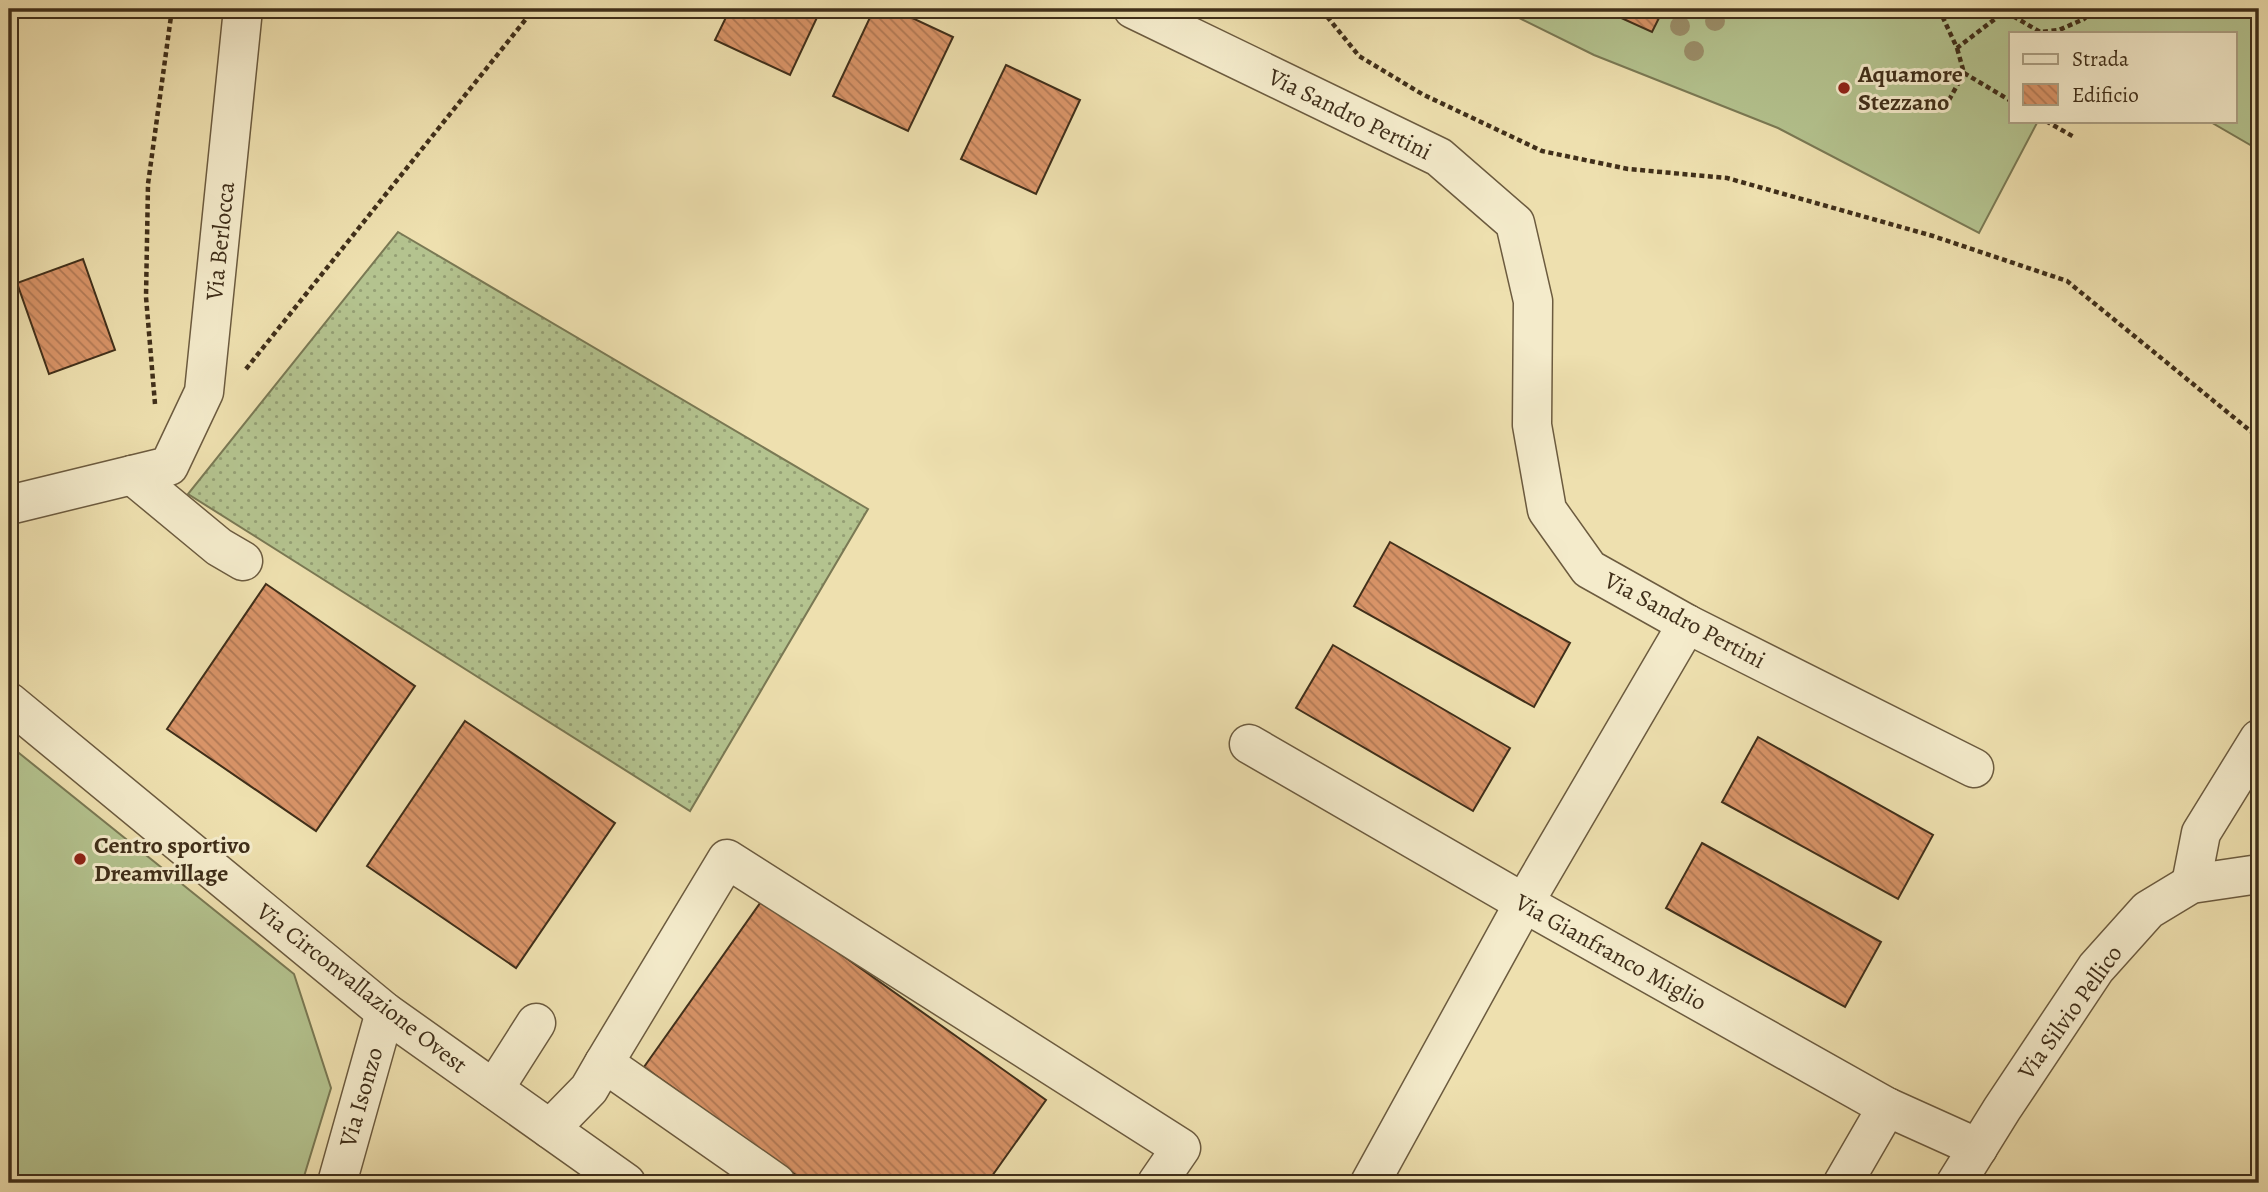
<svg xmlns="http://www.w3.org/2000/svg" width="2268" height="1192" viewBox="0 0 2268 1192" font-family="Alegreya,serif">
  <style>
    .garden { fill: url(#garden-dots); stroke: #7a7954; stroke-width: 2 }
    .pitch { fill: #b4c38f; stroke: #7a7954; stroke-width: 2 }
    .building { fill: url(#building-back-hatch); stroke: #402f1a; stroke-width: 2 }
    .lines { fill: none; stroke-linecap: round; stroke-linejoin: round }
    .minor-casing { stroke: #6c5b3f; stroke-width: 41 }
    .path { stroke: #402f1a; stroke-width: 4.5; stroke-dasharray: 5 3.5; stroke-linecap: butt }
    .minor { stroke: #f4ebcb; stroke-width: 38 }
    .tree { fill: #9b8f6a }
    .poi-dot { fill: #8f2418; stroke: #f4ebcb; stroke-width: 2.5 }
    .labels { text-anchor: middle; stroke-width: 6; stroke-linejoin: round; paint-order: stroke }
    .poi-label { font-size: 24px; font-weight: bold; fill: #402f1a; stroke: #f4ebcb; text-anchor: start }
    .street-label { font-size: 24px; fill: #402f1a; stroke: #f4ebcb }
  </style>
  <defs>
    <pattern id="garden-dots" width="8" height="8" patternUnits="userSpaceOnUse" patternTransform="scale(1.75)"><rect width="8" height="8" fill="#b4c38f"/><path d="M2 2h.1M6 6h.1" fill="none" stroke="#949f74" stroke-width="1.8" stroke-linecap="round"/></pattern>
    <pattern id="building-back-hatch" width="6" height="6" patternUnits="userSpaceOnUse" patternTransform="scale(1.75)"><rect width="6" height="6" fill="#d99468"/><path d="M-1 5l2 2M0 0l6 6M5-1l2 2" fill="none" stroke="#b17955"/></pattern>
  </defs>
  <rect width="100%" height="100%" fill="#eee0af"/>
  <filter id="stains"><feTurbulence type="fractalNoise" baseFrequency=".00286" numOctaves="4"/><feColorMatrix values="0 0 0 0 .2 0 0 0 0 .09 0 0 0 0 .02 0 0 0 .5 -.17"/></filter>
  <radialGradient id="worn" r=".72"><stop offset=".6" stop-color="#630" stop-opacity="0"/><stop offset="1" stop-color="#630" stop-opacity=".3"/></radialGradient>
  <polygon class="garden" points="398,232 868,509 690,811 188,494"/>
  <g class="pitch">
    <polygon points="1501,9 2259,9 2259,150 2209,121 2235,121 2235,33 2011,33 2011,121 2038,121 1979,233 1778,128 1594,55"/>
    <polygon points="9,745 294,974 331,1088 302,1183 9,1183"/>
  </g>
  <g class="building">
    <polygon points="730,9 821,9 790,75 715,40"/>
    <polygon points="874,9 893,9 953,37 908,131 833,96"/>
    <polygon points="1623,9 1644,9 1660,16 1652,32 1619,17"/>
    <polygon points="1006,65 1080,100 1036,194 961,159"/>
    <polygon points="83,259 115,350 49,374 17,283"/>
    <polygon points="1390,542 1570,643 1534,707 1354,606"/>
    <polygon points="266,584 415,686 316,831 167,729"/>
    <polygon points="1333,645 1510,748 1473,811 1296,708"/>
    <polygon points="465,721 615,823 516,968 367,866"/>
    <polygon points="1758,737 1933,835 1898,899 1722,802"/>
    <polygon points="1702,843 1881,942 1845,1007 1666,908"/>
    <polygon points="763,899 1046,1100 987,1183 807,1183 644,1067"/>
  </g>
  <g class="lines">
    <g class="minor-casing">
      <g id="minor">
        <polyline points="1133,9 1439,157 1515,223 1533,301 1532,425 1547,510 1589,569 1687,624 1974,768"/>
        <polyline points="132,475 219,547 243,561"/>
        <polyline points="9,505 169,466 204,392 243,9"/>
        <polyline points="9,702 385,1012 626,1183"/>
        <polyline points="1249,744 1524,903 1887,1107 1978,1148"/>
        <polyline points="2191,884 2201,833 2259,739"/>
        <polyline points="494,1089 536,1023"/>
        <polyline points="550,1129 589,1089 604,1063"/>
        <polyline points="337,1183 385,1012"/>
        <polyline points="776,1183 604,1063 727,859 1181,1148 1157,1183"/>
        <polyline points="1370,1183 1524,903 1687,624"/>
        <polyline points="1843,1183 1887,1107"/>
        <polyline points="1956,1183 2002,1109 2096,968 2148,910 2191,884 2259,874"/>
      </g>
    </g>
    <g class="path">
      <polyline points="1325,9 1325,14 1359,56 1422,94 1542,151 1628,169 1727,178 1933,236 2067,281 2259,438"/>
      <polyline points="1939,9 1957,48 2008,9"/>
      <polyline points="2009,9 2013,16 2040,32 2059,30 2084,19 2094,9"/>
      <polyline points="1964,73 2011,101"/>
      <polyline points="1949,100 1964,73 1957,48"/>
      <polyline points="2046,121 2074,137"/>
      <polyline points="246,369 534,9"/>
      <polyline points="155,404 146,297 148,184 172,9"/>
    </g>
    <use href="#minor" class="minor"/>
  </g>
  <g class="tree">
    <circle cx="1715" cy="21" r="10"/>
    <circle cx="1680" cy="26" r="10"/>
    <circle cx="1694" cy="51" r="10"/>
  </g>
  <g class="poi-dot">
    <circle cx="1844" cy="88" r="7"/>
    <circle cx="80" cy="859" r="7"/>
  </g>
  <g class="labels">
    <g class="poi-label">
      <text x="1858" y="82">Aquamore<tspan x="1858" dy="28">Stezzano</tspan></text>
      <text x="94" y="853">Centro sportivo<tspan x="94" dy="28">Dreamvillage</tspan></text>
    </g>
    <g class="street-label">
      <text transform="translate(1350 114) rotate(26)" y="8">Via Sandro Pertini</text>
      <text transform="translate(220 241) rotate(-84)" y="8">Via Berlocca</text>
      <text transform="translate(1685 620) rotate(28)" y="8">Via Sandro Pertini</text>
      <text transform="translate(1611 952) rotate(29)" y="8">Via Gianfranco Miglio</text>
      <text transform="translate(362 988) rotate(38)" y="8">Via Circonvallazione Ovest</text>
      <text transform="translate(2070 1012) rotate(-54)" y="8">Via Silvio Pellico</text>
      <text transform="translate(361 1097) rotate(-74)" y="8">Via Isonzo</text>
    </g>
  </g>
  <rect width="2268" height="1192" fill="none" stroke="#eee0af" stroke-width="35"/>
  <rect x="10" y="10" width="2247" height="1171" fill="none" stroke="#402f1a" stroke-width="3.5"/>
  <rect x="18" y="18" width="2233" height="1157" fill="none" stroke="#402f1a" stroke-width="2"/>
  <rect x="2009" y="32" width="228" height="91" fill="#f4ebcb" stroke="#aca084" stroke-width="2"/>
  <rect x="2023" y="54" width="35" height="10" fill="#f4ebcb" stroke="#aca084" stroke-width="2"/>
  <text x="2072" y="66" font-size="21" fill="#402f1a">Strada</text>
  <rect x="2023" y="84" width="35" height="21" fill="url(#building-back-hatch)" stroke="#aca084" stroke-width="2"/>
  <text x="2072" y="102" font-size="21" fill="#402f1a">Edificio</text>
  <rect width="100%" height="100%" filter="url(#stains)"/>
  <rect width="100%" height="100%" fill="url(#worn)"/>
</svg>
